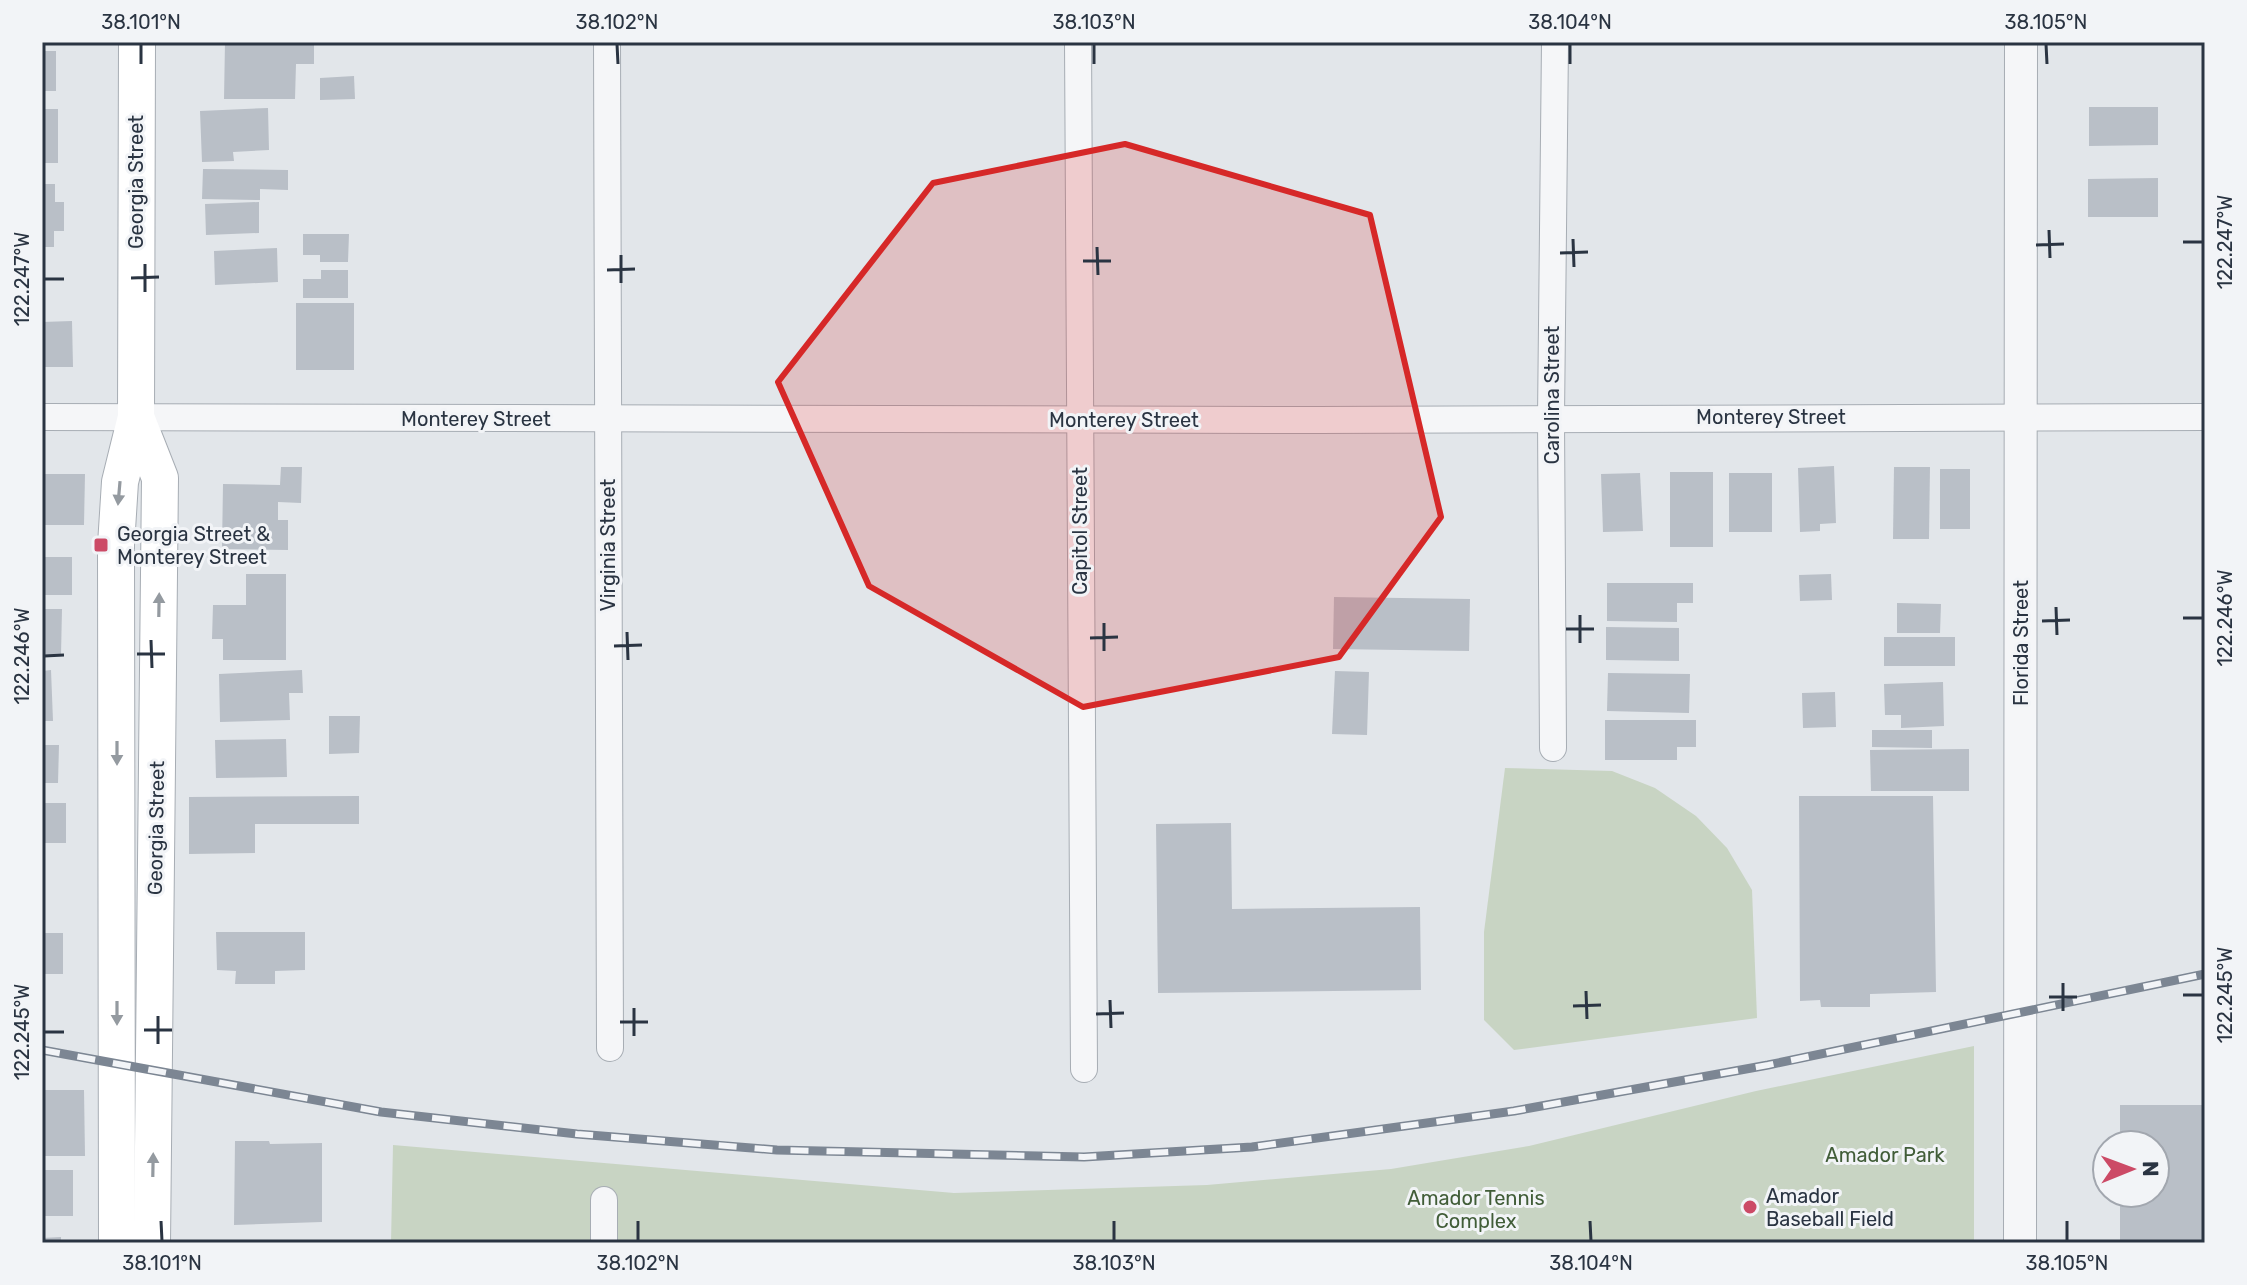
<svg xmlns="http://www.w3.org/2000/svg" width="2247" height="1285" viewBox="0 0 2247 1285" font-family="Rubik,sans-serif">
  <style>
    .green { fill: #c8d4c3 }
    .building { fill: #b9bfc7 }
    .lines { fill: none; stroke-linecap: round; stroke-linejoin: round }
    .minor-casing { stroke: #a7adb4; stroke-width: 28 }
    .tertiary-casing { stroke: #a7adb4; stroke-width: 34 }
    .secondary-casing { stroke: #a7adb4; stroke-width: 38 }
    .minor { stroke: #f5f6f8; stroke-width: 26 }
    .tertiary { stroke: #f5f6f8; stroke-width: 32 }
    .secondary { stroke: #fff; stroke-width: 36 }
    .rail-casing { stroke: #7c8693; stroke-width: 9 }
    .rail { stroke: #f2f4f7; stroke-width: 6; stroke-dasharray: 18; stroke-linecap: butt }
    .oneway { fill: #949aa0 }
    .marked { fill: #d62828; fill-opacity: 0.2; stroke: #d62828; stroke-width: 6; stroke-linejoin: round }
    .ticks { fill: none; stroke: #2a3442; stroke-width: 3 }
    .poi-dot { fill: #cc4a66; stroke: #f2f4f7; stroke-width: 3 }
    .labels { text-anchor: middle; stroke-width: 6; stroke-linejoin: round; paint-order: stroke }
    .street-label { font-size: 20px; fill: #2a3442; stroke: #f2f4f7 }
    .poi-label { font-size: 20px; fill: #2a3442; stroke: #f2f4f7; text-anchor: start }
    .park-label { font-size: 20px; fill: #415d38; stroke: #f2f4f7 }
    .neatline { fill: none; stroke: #2a3442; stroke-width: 3 }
    .ticks-label { font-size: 20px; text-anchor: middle; fill: #2a3442 }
  </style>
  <rect width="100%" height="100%" fill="#e2e6ea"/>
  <g class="green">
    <polygon points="1505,768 1612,771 1655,788 1696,816 1727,848 1752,890 1757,1018 1514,1050 1484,1020 1484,932"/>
    <polygon points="1974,1046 1974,1243 391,1243 393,1145 954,1193 1207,1185 1391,1169 1529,1146 1756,1091"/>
  </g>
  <g class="building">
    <polygon points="225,42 314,42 314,64 296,64 295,99 224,99"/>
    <rect x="42" y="51" width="14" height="40"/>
    <polygon points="354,76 355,99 320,100 320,78"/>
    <polygon points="2089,107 2158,107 2158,145 2089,146"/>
    <polygon points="268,108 269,150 233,152 234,161 202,162 200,111"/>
    <rect x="42" y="109" width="16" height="54"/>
    <polygon points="203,169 288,170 288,190 260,189 260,200 202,199"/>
    <polygon points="2158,178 2158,217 2088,217 2088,179"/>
    <polygon points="42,184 55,184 55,202 64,202 64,231 54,231 54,247 42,247"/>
    <polygon points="259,202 259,233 206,235 205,204"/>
    <polygon points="303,234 349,234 348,262 320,262 320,255 303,255"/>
    <polygon points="277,248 278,282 215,285 214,251"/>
    <polygon points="321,270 348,270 348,298 303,298 303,279 321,279"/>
    <rect x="296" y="303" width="58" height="67"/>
    <polygon points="72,321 73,367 42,367 42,322"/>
    <polygon points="1834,466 1836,523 1820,524 1820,531 1800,532 1798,468"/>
    <polygon points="281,467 302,467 301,503 278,502 278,520 288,520 288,550 222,549 223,484 280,485"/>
    <polygon points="1894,467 1930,467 1929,539 1893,539"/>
    <rect x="1940" y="469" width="30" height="60"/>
    <rect x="1670" y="472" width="43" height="75"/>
    <polygon points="1640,473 1643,531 1603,532 1601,474"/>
    <rect x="1729" y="473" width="43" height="59"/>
    <polygon points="42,474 85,474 84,525 42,525"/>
    <rect x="42" y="557" width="30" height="38"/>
    <polygon points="246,574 286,574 286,660 223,660 223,639 212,639 213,605 246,605"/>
    <polygon points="1831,574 1832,600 1800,601 1799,575"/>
    <polygon points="1607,583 1693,583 1693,603 1677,603 1677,622 1607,621"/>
    <polygon points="1334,597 1470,599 1469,651 1333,649"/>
    <polygon points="1897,603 1941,604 1940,633 1897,633"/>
    <polygon points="42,609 62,609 61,655 42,655"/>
    <polygon points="1606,627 1679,628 1679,661 1606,660"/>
    <rect x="1884" y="637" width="71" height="29"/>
    <polygon points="51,670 53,721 42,721 42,671"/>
    <polygon points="302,670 303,693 289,693 290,720 220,722 219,674"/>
    <polygon points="1335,671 1369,672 1367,735 1332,734"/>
    <polygon points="1608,673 1690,674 1689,713 1607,711"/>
    <polygon points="1943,682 1944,726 1901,728 1901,715 1885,715 1884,684"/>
    <polygon points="1835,692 1836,727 1803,728 1802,693"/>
    <polygon points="329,716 360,716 359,753 329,754"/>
    <polygon points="1605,720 1696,720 1696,747 1677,747 1677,760 1605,760"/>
    <polygon points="1872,730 1932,730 1932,748 1872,747"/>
    <polygon points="286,739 287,777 216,778 215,740"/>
    <polygon points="42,745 59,745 58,783 42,783"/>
    <polygon points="1969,749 1969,791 1871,791 1870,750"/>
    <polygon points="359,796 359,824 255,824 255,853 189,854 189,797"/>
    <polygon points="1799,796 1933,796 1936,992 1870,994 1870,1007 1821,1007 1820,1000 1800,1001"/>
    <rect x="42" y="803" width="24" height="40"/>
    <polygon points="1231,823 1232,909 1420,907 1421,990 1158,993 1156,824"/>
    <polygon points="216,932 305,932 305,970 275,971 275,984 235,984 236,971 217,970"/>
    <rect x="42" y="933" width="21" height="41"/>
    <polygon points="42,1090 84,1090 85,1156 42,1156"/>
    <polygon points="2120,1105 2205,1105 2205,1243 2120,1243 2120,1193 2155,1193 2155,1145 2120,1145"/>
    <polygon points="235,1141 269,1141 270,1144 322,1143 322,1222 234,1225"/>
    <rect x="42" y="1170" width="31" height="46"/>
    <polygon points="61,1237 61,1243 42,1243 42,1238"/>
    <rect x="208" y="1240" width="43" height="3"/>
  </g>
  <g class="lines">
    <g class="minor-casing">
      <g id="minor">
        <polyline points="607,42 610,1048"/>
        <polyline points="1078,42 1084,1069"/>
        <polyline points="42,417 1317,420 2205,417"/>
        <polyline points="1553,748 1551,418 1555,42"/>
        <polyline points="604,1200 604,1243"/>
      </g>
    </g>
    <g class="tertiary-casing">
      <polyline id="tertiary" points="2020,1243 2021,42"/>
    </g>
    <g class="secondary-casing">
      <g id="secondary">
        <polyline points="136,417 160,478 152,1243"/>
        <polyline points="117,1243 116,545 120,482 136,417 137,42"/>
      </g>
    </g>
    <use href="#minor" class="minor"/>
    <use href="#tertiary" class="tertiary"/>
    <use href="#secondary" class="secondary"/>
    <g class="rail-casing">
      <polyline id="rail" points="42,1050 381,1112 577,1134 777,1150 1084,1157 1252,1147 1514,1111 1768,1065 2205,974"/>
    </g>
    <use href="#rail" class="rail"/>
  </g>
  <defs><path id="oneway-solid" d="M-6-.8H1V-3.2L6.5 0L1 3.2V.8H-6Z" transform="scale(2)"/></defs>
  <g class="oneway">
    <use href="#oneway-solid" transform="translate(119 493) rotate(95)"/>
    <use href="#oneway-solid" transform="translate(159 605) rotate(-89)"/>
    <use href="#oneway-solid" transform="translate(117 753) rotate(90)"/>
    <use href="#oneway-solid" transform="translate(117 1013) rotate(90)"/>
    <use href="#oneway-solid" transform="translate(153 1165) rotate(-89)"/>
  </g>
  <path class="marked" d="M1125,144l245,71 71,302 -102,140 -256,50 -214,-121 -91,-204 155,-199z"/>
  <path class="ticks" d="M141,44v20M617,44l1,20M1094,44v20M1570,44v20M2046,44l1,20M2049,230l1,28M1573,239l1,28M2183,242h20M2036,245l28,-1M1097,247l1,28M1560,253l28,-1M621,255v28M1083,261h28M145,264v28M607,270l28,-1M131,278l28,-1M44,279h20M2056,607l1,28M1580,615v28M2183,618h20M2042,621l28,-1M1104,623v28M1566,629h28M627,632l1,28M1090,638l28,-1M151,640l1,28M614,646l28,-1M137,654h28M44,656l20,-1M2063,983v28M1586,991l1,28M2183,995h20M2049,997h28M1110,1000l1,28M1573,1006l28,-1M634,1008v28M1096,1014l28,-1M158,1016v28M620,1022h28M144,1030h28M44,1032h20M161,1221l1,20M638,1221v20M1114,1221v20M1590,1221l1,20M2067,1221v20"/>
  <g class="poi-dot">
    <rect x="93" y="537" width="16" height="16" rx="4"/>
    <circle cx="1750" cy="1207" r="8"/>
  </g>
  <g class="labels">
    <g class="street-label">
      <text transform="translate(136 182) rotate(-90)" y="7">Georgia Street</text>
      <text transform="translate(1552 395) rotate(-90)" y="7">Carolina Street</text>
      <text x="1771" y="424">Monterey Street</text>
      <text x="476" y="426">Monterey Street</text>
      <text x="1124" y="427">Monterey Street</text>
      <text transform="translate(1080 531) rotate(-90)" y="7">Capitol Street</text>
      <text transform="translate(608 545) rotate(-90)" y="7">Virginia Street</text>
      <text transform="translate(2021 643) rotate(-90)" y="7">Florida Street</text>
      <text transform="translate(156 828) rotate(-89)" y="7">Georgia Street</text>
    </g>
    <g class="poi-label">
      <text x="117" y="541">Georgia Street &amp;<tspan x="117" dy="23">Monterey Street</tspan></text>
      <text x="1766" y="1203">Amador<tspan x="1766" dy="23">Baseball Field</tspan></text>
    </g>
    <g class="park-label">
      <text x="1885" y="1162">Amador Park</text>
      <text x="1476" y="1205">Amador Tennis<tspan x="1476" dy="23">Complex</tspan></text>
    </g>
  </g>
  <rect width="2247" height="1285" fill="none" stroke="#f2f4f7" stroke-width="88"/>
  <g transform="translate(2131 1169) rotate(89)"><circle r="38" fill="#f2f4f7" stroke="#a2a7af" stroke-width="2"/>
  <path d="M0-6L14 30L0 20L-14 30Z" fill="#cc4a66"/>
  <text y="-12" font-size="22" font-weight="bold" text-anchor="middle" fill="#2a3442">N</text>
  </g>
  <rect x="44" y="44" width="2159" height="1197" class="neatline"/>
  <g class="ticks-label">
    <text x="141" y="29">38.101°N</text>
    <text x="617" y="29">38.102°N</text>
    <text x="1094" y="29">38.103°N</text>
    <text x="1570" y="29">38.104°N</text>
    <text x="2046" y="29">38.105°N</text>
    <text transform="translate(2225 242) rotate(-90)" y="7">122.247°W</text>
    <text transform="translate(22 279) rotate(-90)" y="7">122.247°W</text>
    <text transform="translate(2225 618) rotate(-90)" y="7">122.246°W</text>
    <text transform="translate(22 656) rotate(-90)" y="7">122.246°W</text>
    <text transform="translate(2225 995) rotate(-90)" y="7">122.245°W</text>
    <text transform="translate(22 1032) rotate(-90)" y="7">122.245°W</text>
    <text x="162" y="1270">38.101°N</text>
    <text x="638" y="1270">38.102°N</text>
    <text x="1114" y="1270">38.103°N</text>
    <text x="1591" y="1270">38.104°N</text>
    <text x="2067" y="1270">38.105°N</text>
  </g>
</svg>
